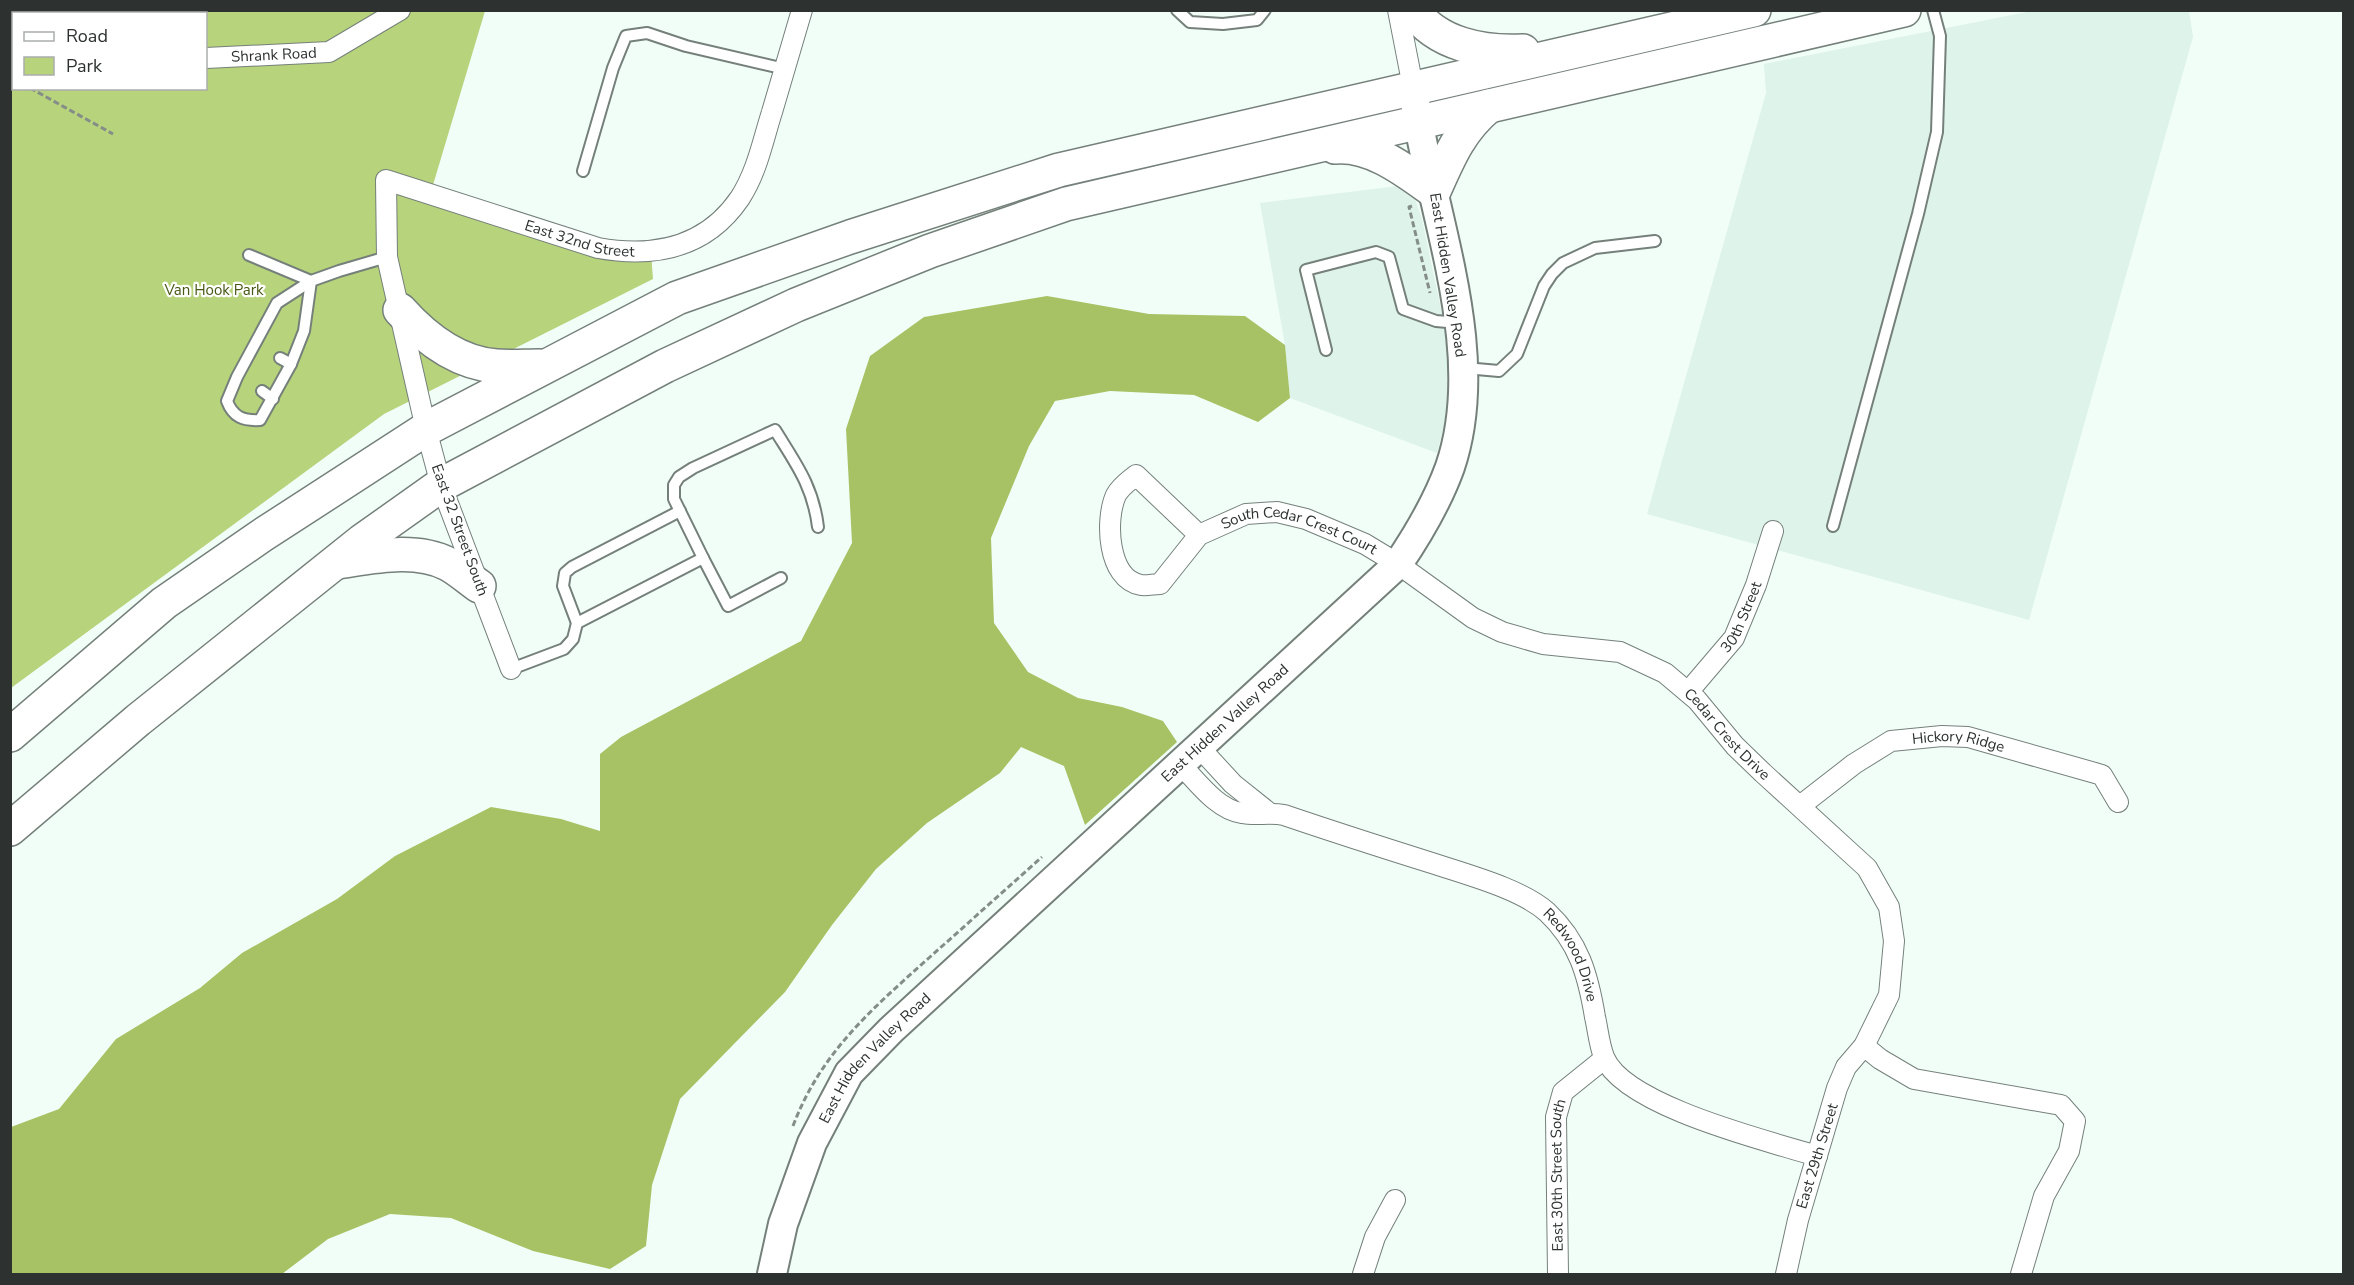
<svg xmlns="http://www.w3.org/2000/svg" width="2354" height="1285" viewBox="0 0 2354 1285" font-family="'Nunito Sans',sans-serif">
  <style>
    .built { fill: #def3e9 }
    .green { fill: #b7d37b; fill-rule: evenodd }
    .forest { fill: #a6c264 }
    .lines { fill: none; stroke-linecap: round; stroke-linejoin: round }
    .service-casing { stroke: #75807b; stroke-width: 14 }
    .minor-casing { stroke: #75807b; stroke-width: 22 }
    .secondary-casing { stroke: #75807b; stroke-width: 32 }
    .trunk-casing { stroke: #75807b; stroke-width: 36 }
    .motorway-casing { stroke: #75807b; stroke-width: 36 }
    .path { stroke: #858d89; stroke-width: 3; stroke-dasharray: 6 3; stroke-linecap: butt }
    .service { stroke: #fff; stroke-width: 10 }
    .minor { stroke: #fff; stroke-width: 20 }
    .secondary { stroke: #fff; stroke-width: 28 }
    .trunk { stroke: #fff; stroke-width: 33 }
    .motorway { stroke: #fff; stroke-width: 33 }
    .labels { text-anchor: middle; stroke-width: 4.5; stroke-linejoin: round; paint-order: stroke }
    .street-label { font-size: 15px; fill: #2d312f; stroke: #fff }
    .park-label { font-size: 15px; fill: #485a17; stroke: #fff }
  </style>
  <rect width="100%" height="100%" fill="#f1fef8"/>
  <g class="built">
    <polygon points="2032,11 2189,11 2193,37 2029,620 1647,514 1766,93 1764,64"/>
    <polygon points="1406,185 1415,199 1422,219 1448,342 1450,392 1446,418 1437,453 1290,398 1285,345 1260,203"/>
  </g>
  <path class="green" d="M11,11h474l-55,184 221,57 2,27 -269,135 -373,274zM14,14h192v74h-192z"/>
  <polygon class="forest" points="1047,296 1149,314 1245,316 1285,345 1290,398 1258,422 1194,395 1110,391 1055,401 1029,446 991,538 994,623 1028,672 1078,698 1122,707 1163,721 1177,742 1085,825 1064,766 1021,747 1000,773 927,823 876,869 832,925 785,992 680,1099 652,1185 646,1246 610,1269 533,1251 451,1218 390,1214 328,1239 282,1274 11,1274 11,1127 59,1109 116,1039 200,988 242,953 337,899 395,856 491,807 561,819 600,831 600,754 621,737 801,641 852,543 846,429 870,356 924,317"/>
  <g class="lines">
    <g class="service-casing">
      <g id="service">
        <polyline points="1177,10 1190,22 1223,24 1257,20 1265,10"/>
        <polyline points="583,171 613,68 626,36 647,33 686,46 785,69"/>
        <path d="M249,255l62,26 -7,50 -13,33 -31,56c-17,1 -27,-3 -33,-19l10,-24 40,-74 34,-22 28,-10 48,-14"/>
        <polyline points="1326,350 1306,270 1376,252 1389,257 1403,309 1436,321 1459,323"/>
        <polyline points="280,358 291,364"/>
        <polyline points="1465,368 1499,371 1517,354 1544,286 1552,274 1563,263 1595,248 1655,241"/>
        <polyline points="262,391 273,399"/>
        <polyline points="1833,526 1918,214 1937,132 1940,36 1933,10"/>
        <polyline points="703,558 728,606 781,578"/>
        <polyline points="577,623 563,586 565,573 572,567 680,511"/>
        <path d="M511,669l53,-20 9,-10 4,-16 126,-65 -29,-59v-14l5,-8 14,-9 82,-38c21,34 38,56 43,97"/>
      </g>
    </g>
    <g class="minor-casing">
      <g id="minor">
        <polyline points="1398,10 1413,87"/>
        <polyline points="10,49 14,51"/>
        <path id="s1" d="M206,58l123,-6 71,-42"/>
        <path id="s2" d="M1199,535l-63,-60c-7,6 -15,11 -20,20 -11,24 -9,84 25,90 5,1 13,-1 19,-1l39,-49 47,-21 31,-2 29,7 59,25 33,20 75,54 29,14 41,12 77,8 45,21 32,27 38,46 28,27 104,95 22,39 5,34 -5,54 -25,51 -18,21 -9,21 -39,132 -12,54"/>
        <path id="s3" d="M511,669l-70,-184 -15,-56 -39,-172 -1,-77 212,68c56,10 108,0 142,-50 17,-26 23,-58 32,-86 10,-34 20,-68 30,-102"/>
        <path id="s4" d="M1688,692l46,-54 22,-53 17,-54"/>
        <polyline points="1198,746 1233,784 1268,812"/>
        <path id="s5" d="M1180,764c16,16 37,46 62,49 14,3 27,-1 42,2 50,17 100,33 151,49 33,11 86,25 112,48 32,30 41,63 48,105 3,13 4,27 9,40 20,49 164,84 213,99"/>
        <path id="s6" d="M1800,806l54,-42 37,-23 51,-5 26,1 134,38 16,27"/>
        <polyline points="1864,1046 1880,1059 1914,1079 2061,1105 2075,1121 2069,1151 2044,1196 2021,1274"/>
        <polyline points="1363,1274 1375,1237 1395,1200"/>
        <path id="s7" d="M1558,1274l-2,-157 7,-25 41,-33"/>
      </g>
    </g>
    <g class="secondary-casing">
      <g id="secondary">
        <path id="s8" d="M772,1274l11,-50 29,-81 37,-70 42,-43 507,-466c21,-31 39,-61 52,-97 39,-115 -18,-250 -35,-365"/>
      </g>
    </g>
    <g class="trunk-casing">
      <g id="trunk">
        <path d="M1413,10c24,35 71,43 110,41"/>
        <path d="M1335,147c37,-3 71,24 99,44 15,-34 26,-61 55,-85"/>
        <path d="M400,310c25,28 57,53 96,56 14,1 29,0 43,0"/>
        <polyline points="426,429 677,298 850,237 1059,170 1754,10"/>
        <polyline points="441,485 665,366 796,305 930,251 1066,204 1904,10"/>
      </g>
    </g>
    <g class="motorway-casing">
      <g id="motorway">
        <path d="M337,562c35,-5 78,-15 111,2 11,6 21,15 31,22"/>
        <polyline points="10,735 164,603 261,536 426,429"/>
        <polyline points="10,829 138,720 362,541 441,485"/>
      </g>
    </g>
    <g class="path">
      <polyline points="10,78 14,80"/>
      <polyline points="30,88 113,134"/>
      <polyline points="1412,206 1409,207 1430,293"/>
      <path d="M793,1126c28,-74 79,-117 137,-169 37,-33 75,-67 112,-100"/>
    </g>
    <use href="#service" class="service"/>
    <use href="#minor" class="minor"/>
    <use href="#secondary" class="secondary"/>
    <use href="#trunk" class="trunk"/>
    <use href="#motorway" class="motorway"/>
  </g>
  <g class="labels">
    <g class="street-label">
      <text dy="5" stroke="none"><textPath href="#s1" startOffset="68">Shrank Road</textPath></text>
      <text dy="5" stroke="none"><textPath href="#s3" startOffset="711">East 32nd Street</textPath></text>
      <text transform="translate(1448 275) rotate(81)" y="5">East Hidden Valley Road</text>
      <text transform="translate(460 530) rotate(70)" y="5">East 32 Street South</text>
      <text dy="5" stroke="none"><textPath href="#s2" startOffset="408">South Cedar Crest Court</textPath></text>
      <text dy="5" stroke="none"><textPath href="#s4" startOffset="93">30th Street</textPath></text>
      <text dy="5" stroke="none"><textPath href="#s8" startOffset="730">East Hidden Valley Road</textPath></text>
      <text dy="5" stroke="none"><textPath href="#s2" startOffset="898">Cedar Crest Drive</textPath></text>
      <text dy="5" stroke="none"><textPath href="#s6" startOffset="180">Hickory Ridge</textPath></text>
      <text dy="5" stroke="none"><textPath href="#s5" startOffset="454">Redwood Drive</textPath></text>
      <text dy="5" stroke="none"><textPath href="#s8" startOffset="244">East Hidden Valley Road</textPath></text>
      <text transform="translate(1817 1156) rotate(-73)" y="5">East 29th Street</text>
      <text dy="5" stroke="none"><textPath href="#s7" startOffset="99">East 30th Street South</textPath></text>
    </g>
    <g class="park-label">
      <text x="214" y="295">Van Hook Park</text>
    </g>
  </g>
  <rect width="2354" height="1285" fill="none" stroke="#2d312f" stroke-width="24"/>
  <rect x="12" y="12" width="195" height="78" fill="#ffffff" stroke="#abadac" stroke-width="1.5"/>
  <rect x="24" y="32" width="30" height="9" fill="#ffffff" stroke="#abadac" stroke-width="1.5"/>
  <text x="66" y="42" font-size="18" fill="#2d312f">Road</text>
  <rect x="24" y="57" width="30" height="18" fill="#b7d37b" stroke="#abadac" stroke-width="1.5"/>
  <text x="66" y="72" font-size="18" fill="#2d312f">Park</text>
</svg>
